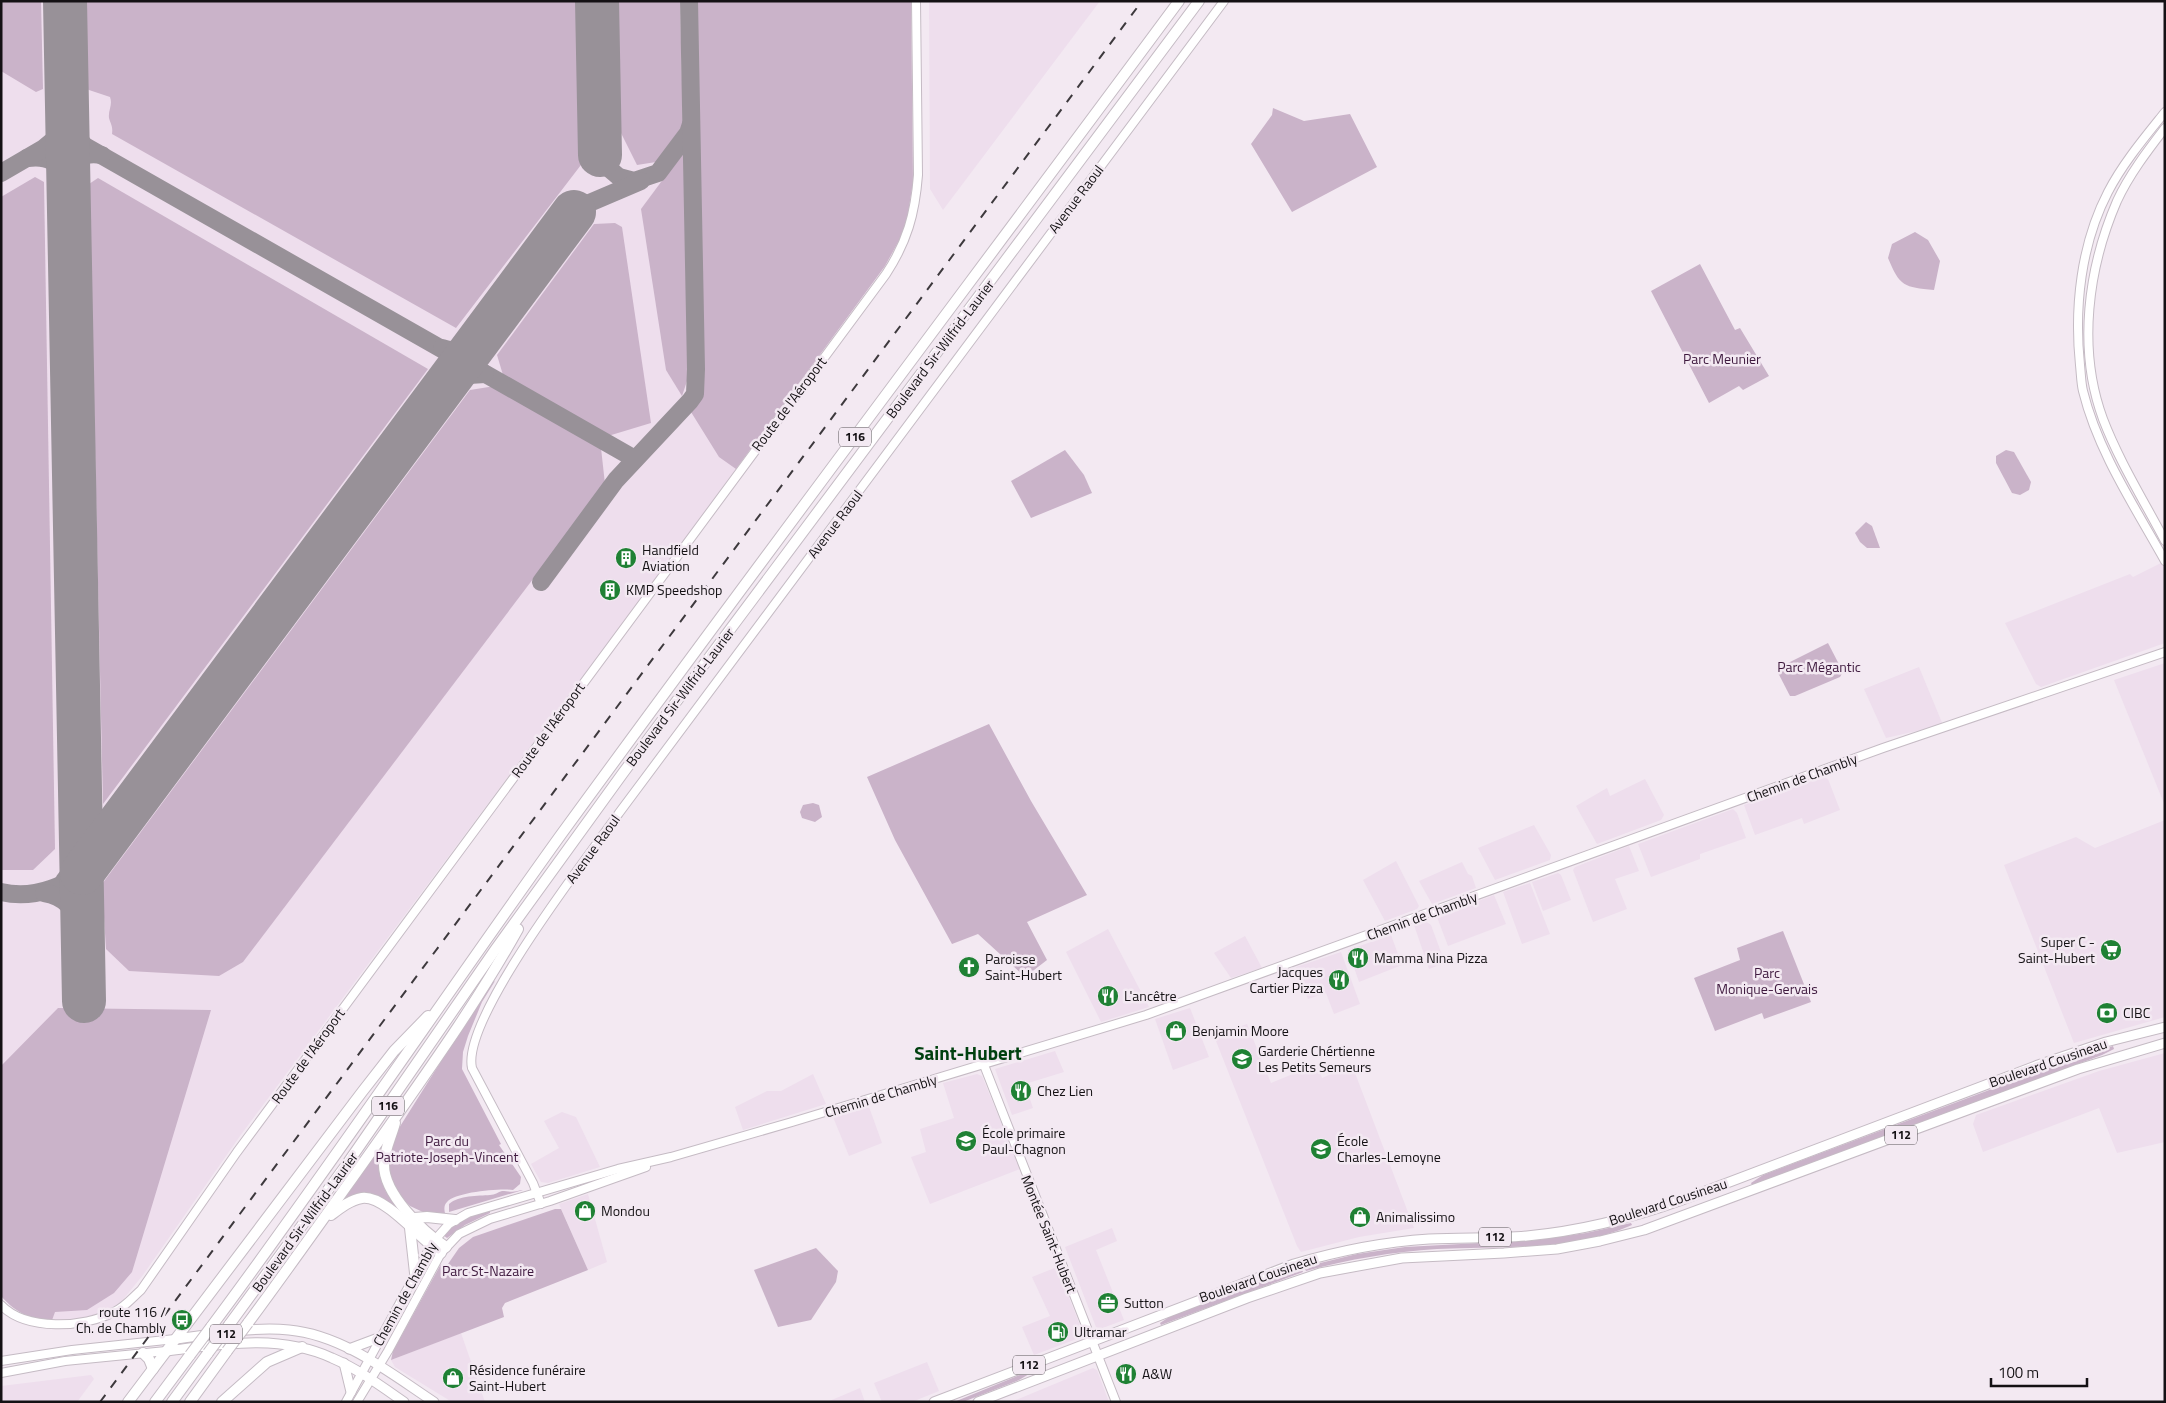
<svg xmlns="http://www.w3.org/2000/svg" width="2166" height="1403" viewBox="0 0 2166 1403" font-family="'Titillium Web',sans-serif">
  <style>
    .built { fill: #eedeed }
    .green { fill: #cab3c9 }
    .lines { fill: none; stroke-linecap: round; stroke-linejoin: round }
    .taxiway { stroke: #989198; stroke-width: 18 }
    .runway { stroke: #989198; stroke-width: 44 }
    .secondary-casing { stroke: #c5bbc4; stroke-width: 10 }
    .primary-casing { stroke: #c5bbc4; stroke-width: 11 }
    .highway-casing { stroke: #c5bbc4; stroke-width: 12 }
    .secondary { stroke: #fff; stroke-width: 8 }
    .primary { stroke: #fff; stroke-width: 9 }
    .highway { stroke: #fff; stroke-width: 10 }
    .rail { stroke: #3d393d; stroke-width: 2; stroke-dasharray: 9 9; stroke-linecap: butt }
    .highway-bridge-casing { stroke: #c5bbc4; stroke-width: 12; stroke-linecap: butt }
    .highway-bridge { stroke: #fff; stroke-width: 10 }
    .labels { text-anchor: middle; stroke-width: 5; stroke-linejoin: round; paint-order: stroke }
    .shield { fill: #f3e9f2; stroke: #575257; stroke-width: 1 }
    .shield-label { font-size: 12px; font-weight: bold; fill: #141114 }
    .street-label { font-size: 14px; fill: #141114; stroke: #f3e9f2 }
    .park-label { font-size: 14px; fill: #3e193e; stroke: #f3e9f2 }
    .poi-label { font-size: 14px; fill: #141114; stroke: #f3e9f2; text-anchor: start }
    .district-label { font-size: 19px; font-weight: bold; fill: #00400f; stroke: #f3e9f2 }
  </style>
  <rect width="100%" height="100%" fill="#f3e9f2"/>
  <g class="built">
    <polygon points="1,1 911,1 913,182 908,214 902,235 885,266 680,546 240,1136 143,1275 121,1302 89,1321 51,1322 1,1283"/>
    <polygon points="929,1 1100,1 943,210 930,189"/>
    <polygon points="2163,562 2165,643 2041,687 2036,684 2005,623 2130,574 2133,577"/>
    <polygon points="2165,663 2165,806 2114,680"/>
    <polygon points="1919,667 1943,725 1886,738 1864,689"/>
    <polygon points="1823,777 1828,779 1840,810 1804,824 1802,818 1755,835 1744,805"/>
    <polygon points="1645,779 1664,815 1661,820 1597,844 1576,806 1607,788 1610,796"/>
    <polygon points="1733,809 1737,813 1746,838 1700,854 1700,859 1651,877 1638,844"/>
    <polygon points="2165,820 2165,1017 2074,1043 2004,865 2076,837 2095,848"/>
    <polygon points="1534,825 1551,855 1550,860 1495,880 1478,848"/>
    <polygon points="1629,846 1639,871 1615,879 1627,909 1593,922 1573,870 1575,867"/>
    <polygon points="1396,861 1419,906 1417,909 1385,921 1363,880"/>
    <polygon points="1462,862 1468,874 1472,876 1476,888 1432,904 1419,881"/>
    <polygon points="1558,873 1561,875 1571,900 1543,911 1532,882"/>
    <polygon points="1530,883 1550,934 1522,944 1503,892"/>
    <polygon points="1494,895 1506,924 1448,946 1437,917"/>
    <polygon points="1425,921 1431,925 1445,963 1429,969 1414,925"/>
    <polygon points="1108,929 1149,1007 1101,1022 1066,952"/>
    <polygon points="1391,935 1402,965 1359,982 1348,950"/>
    <polygon points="1245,936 1262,968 1231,978 1214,953"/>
    <polygon points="1341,952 1360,1004 1334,1014 1326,993 1308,999 1296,967"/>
    <polygon points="1190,1008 1209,1057 1173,1070 1155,1019"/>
    <polygon points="1247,1024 1271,1083 1317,1064 1322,1078 1352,1065 1414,1228 1359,1237 1301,1252 1297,1246 1214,1036"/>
    <polygon points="1055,1051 1064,1072 1025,1084 1033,1108 1012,1115 995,1069"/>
    <polygon points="2165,1053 2165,1142 2117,1153 2099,1108 1983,1152 1973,1124 1976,1115 2099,1071"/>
    <polygon points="813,1074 826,1104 743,1130 735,1107 767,1091 781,1091"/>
    <polygon points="977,1074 982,1076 1020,1169 930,1204 911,1157 926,1152 920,1129 954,1118 943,1083"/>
    <polygon points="868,1104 882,1143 849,1156 833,1117"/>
    <polygon points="562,1112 576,1117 600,1167 548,1183 541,1182 531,1164 559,1148 544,1121"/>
    <polygon points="588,1194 607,1262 588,1270 559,1204"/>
    <polygon points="1112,1228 1117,1241 1096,1250 1124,1320 1100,1329 1096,1327 1065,1247"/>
    <polygon points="1057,1267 1083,1333 1082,1337 1034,1355 1022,1327 1050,1316 1032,1277"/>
    <polygon points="461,1333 485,1402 452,1402 395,1367 391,1360"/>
    <polygon points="927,1362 939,1391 912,1402 882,1402 874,1383"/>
    <polygon points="1093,1368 1097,1370 1109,1402 1011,1402"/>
    <polygon points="91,1375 94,1379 77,1402 1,1402 1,1386"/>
    <polygon points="860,1388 865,1402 827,1402"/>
  </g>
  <g class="green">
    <polygon points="1,1 41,1 43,89 36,92 1,71"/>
    <path d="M85,1h496l3,160 -128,167 -344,-194c1,-8 -1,-9 -3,-16 -1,-8 4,-13 1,-21l-24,-8z"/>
    <polygon points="615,1 680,1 683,125 656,162 637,165 617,125"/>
    <polygon points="697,1 911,1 913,182 908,214 902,235 885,266 736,469 719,457 691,412 701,399 704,385"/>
    <polygon points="1273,108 1304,121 1350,114 1377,167 1292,212 1251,144 1272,115"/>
    <polygon points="684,151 689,375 682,396 666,370 641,209"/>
    <polygon points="35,177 44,182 55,849 33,870 1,870 1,197"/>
    <polygon points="98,178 428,369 103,804 89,184"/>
    <polygon points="615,223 622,227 651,423 608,436 503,375 497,355 594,224"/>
    <path d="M1915,232l13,8 12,21 -6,29c-30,-3 -34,-3 -46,-32l4,-14z"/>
    <polygon points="1700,264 1735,330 1740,328 1769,376 1743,390 1739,386 1709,403 1651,291"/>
    <polygon points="495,386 601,448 605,484 243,962 219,976 129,971 106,949 102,884 470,390"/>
    <polygon points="1065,450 1084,475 1092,493 1031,518 1011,481"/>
    <polygon points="2006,450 2014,452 2031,482 2029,490 2020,495 2012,493 1996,463 1996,456"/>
    <polygon points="1866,522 1872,526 1880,548 1867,548 1860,542 1855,533"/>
    <polygon points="1828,643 1843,672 1840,677 1795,696 1790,696 1776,669"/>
    <polygon points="989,724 1031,801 1087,895 1027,922 1047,960 1025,977 978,934 952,944 895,840 867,777"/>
    <polygon points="813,803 819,805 822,817 815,822 802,818 800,812 803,805"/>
    <polygon points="1783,931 1811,1002 1764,1019 1762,1013 1715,1031 1694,978 1740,960 1737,948"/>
    <path d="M495,981l-13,21 -14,34 -5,16 -1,17 39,75 -2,1 22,32 -1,7 -7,6c-12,-2 -58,2 -66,12 -3,3 -3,7 -2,11h-20l-15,-7 -9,-8 -14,-28 7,-34 95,-151z"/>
    <path d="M58,1008l153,2 -79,262 -18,21 -27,17 -32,2 -4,11c-23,-6 -34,-9 -50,-27v-230z"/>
    <polygon points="2113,1046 2114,1049 2102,1055 1752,1185 1751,1183 1763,1175 1805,1159 2072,1059"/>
    <path d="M389,1130c-2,14 -8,36 -7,50 2,19 32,44 45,58l-38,-35 -43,-2 -2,-3z"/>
    <path d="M521,1190h2l-74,22v-8c10,-9 29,-8 41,-9 5,0 8,-3 12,-4 7,0 11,2 19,-1z"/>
    <polygon points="555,1209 561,1209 588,1270 505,1303 502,1308 504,1317 391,1360 393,1351 441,1264 448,1264 459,1248 473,1237"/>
    <path d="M490,1210v3l-25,12 -18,13 -4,-3c14,-14 29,-19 47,-25z"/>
    <path d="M1631,1223l1,2c-61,27 -131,21 -195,24 -44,3 -88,10 -131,22l-2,-4 53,-13 48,-7 132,-7 49,-7z"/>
    <polygon points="816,1248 838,1271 836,1282 811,1320 778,1327 754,1270"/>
    <polygon points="1301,1267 1303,1272 1161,1325 1160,1323 1172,1315"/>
    <polygon points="1027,1372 1029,1374 1019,1380 963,1402 954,1402"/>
  </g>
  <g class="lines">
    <g class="taxiway">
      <polyline points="67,116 73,133 85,146 635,459"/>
      <path d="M27,158c23,-3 31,4 41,25"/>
      <polyline points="606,166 619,177 634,181 658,173 688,133 691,124"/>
      <polyline points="1,173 44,148 56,138 67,116"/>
      <path d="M68,183c4,-21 11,-32 34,-28"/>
      <polyline points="574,212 580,207 641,181"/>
      <path d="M442,348c14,5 24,1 36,-8"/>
      <polyline points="443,386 469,375 485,374"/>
      <polyline points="541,582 616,480 690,401 695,394 696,369 689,1"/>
      <path d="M81,814c0,13 -1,30 16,30l9,-4"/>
      <polyline points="64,881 73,869 81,851"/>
      <path d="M1,892c29,7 57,-3 81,-19"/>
      <path d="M44,893c22,3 30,17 39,37"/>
    </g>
    <g class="runway">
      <polyline points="65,1 84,1001"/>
      <polyline points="597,1 600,155"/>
      <polyline points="82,873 574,212"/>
    </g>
    <g class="secondary-casing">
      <g id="secondary">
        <path d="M2165,112c-20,25 -42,51 -57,80 -27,52 -34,115 -28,173 1,9 1,18 3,26 15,61 52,116 82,170"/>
        <path d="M2165,128c-17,22 -36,47 -48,73 -29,67 -40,148 -14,218 16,42 41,82 62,122"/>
        <polyline points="984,1065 1116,1402"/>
        <path d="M541,1204l-8,-21 -61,-115c-11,-49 115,-210 147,-255l605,-812"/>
        <path d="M1,1305c25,26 83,23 113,7 11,-5 18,-14 27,-22l96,-138 649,-878c21,-32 29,-60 32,-99l-2,-174"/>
        <polyline points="1,1361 72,1350 175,1339"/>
        <polyline points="1,1373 65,1361 166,1351"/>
        <polyline points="346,1402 433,1242 449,1224 468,1213 618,1169 671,1157 792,1122 1146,1015 1883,748 2165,652"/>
        <polyline points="357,1402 388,1351 441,1253 459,1234 490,1219 550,1201 646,1167"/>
      </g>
    </g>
    <g class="primary-casing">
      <g id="primary">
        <path d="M175,1339c36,-4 78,-13 114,-9 54,5 101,43 145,72"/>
        <polyline points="349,1349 381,1337"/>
        <path d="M166,1351c57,-7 113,-17 166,7 26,11 49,28 72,44"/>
        <polyline points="344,1363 351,1392"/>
        <path d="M934,1402l360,-138c44,-13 89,-22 135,-25 32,-2 65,0 98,-3 53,-5 105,-18 155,-36l356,-135 68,-23 59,-15"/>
        <polyline points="978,1402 1247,1298 1320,1273 1402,1258 1504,1253 1557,1249 1600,1241 1644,1230 2078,1069 2165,1043"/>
      </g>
    </g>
    <g class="highway-casing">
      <g id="highway">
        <path d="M395,1123c-4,15 -11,27 -11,42 0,29 38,66 62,82"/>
        <path d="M331,1215c9,-7 19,-15 31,-17 23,-3 58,41 79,55"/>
        <polyline points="414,1218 427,1217 455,1220"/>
        <polyline points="410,1228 415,1273"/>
        <path d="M248,1323c46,-62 90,-125 135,-188 47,-67 95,-134 135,-206"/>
        <polyline points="229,1325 347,1164 495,950 623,773 1199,1"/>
        <path d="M211,1327c120,-161 232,-328 349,-491 204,-280 413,-557 619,-835"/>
        <polyline points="143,1353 149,1359 153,1369"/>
        <polyline points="128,1402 362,1092 394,1051 428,1016"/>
        <polyline points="155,1402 190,1355"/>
        <polyline points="172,1402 208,1353"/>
        <polyline points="190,1402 227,1351"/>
        <polyline points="222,1402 267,1362 302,1347"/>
      </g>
    </g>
    <use href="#secondary" class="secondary"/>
    <use href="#primary" class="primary"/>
    <use href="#highway" class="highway"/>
    <polyline class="rail" points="100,1402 1142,1"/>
    <g class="highway-bridge-casing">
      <g id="highway-bridge">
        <polyline points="227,1351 248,1323"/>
        <polyline points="208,1353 229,1325"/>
        <polyline points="190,1355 211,1327"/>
      </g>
    </g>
    <use href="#highway-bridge" class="highway-bridge"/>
  </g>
  <defs>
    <g id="building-disc" transform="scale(1.125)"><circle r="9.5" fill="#1f8134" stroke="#f3e9f2"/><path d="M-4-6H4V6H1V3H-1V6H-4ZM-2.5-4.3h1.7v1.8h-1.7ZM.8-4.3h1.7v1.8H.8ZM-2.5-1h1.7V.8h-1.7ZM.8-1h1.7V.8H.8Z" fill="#fff"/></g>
    <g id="supermarket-disc" transform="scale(1.125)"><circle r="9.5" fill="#1f8134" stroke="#f3e9f2"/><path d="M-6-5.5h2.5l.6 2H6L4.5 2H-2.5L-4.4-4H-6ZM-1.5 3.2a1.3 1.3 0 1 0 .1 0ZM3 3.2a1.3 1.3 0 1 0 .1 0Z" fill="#fff"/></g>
    <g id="restaurant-disc" transform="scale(1.125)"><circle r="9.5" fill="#1f8134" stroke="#f3e9f2"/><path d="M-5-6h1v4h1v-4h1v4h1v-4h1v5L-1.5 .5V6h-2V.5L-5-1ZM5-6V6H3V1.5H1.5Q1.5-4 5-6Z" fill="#fff"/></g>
    <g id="church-disc" transform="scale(1.125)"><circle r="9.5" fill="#1f8134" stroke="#f3e9f2"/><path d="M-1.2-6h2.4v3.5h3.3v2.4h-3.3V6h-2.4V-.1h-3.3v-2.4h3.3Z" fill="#fff"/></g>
    <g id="bank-disc" transform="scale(1.125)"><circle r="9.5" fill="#1f8134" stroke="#f3e9f2"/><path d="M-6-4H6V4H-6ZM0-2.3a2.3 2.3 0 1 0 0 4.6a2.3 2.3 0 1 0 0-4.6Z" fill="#fff"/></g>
    <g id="shop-disc" transform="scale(1.125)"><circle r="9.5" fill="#1f8134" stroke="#f3e9f2"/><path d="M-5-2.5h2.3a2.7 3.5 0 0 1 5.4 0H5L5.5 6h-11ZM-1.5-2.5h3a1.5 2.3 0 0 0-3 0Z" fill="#fff"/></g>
    <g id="school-disc" transform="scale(1.125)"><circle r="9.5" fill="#1f8134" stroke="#f3e9f2"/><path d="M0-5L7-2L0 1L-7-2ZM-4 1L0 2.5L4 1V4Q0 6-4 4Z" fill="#fff"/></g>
    <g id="office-disc" transform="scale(1.125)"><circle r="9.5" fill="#1f8134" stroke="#f3e9f2"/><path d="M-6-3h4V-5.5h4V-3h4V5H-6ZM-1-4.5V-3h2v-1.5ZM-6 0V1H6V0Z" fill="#fff"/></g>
    <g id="bus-disc" transform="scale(1.125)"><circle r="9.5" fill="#1f8134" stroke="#f3e9f2"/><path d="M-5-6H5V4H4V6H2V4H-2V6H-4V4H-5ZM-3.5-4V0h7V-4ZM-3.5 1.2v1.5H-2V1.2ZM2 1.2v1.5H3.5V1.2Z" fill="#fff"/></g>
    <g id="fuel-disc" transform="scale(1.125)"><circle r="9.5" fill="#1f8134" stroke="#f3e9f2"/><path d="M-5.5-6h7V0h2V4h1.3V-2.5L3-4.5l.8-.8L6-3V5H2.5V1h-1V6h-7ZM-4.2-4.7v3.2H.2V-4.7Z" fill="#fff"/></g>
  </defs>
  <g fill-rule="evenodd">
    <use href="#building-disc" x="626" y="558"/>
    <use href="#building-disc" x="610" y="590"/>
    <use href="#supermarket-disc" x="2111" y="950"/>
    <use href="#restaurant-disc" x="1358" y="958"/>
    <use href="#church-disc" x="969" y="967"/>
    <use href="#restaurant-disc" x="1339" y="980"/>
    <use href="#restaurant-disc" x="1108" y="996"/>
    <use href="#bank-disc" x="2107" y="1013"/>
    <use href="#shop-disc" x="1176" y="1031"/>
    <use href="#school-disc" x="1242" y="1059"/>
    <use href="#restaurant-disc" x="1021" y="1091"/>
    <use href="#school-disc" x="966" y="1141"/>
    <use href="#school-disc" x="1321" y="1149"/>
    <use href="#shop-disc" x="585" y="1211"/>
    <use href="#shop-disc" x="1360" y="1217"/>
    <use href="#office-disc" x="1108" y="1303"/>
    <use href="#bus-disc" x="182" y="1320"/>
    <use href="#fuel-disc" x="1058" y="1332"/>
    <use href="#restaurant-disc" x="1126" y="1374"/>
    <use href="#shop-disc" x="453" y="1378"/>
  </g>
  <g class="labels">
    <g class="shield">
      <rect x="839" y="427.5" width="32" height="19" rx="4"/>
      <rect x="372" y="1096.5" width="32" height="19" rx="4"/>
      <rect x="1885" y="1125.5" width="32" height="19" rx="4"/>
      <rect x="1479" y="1227.5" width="32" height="19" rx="4"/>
      <rect x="210" y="1324.5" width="32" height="19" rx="4"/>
      <rect x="1013" y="1355.5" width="32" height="19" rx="4"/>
    </g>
    <g class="shield-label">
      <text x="855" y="441">116</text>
      <text x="388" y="1110">116</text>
      <text x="1901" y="1139">112</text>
      <text x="1495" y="1241">112</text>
      <text x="226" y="1338">112</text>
      <text x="1029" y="1369">112</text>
    </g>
    <g class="street-label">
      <text transform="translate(1076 199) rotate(-53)" y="5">Avenue Raoul</text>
      <text transform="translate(940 349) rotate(-53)" y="5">Boulevard Sir-Wilfrid-Laurier</text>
      <text transform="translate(789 404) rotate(-53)" y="5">Route de l'Aéroport</text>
      <text transform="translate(835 524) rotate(-53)" y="5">Avenue Raoul</text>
      <text transform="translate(680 697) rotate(-53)" y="5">Boulevard Sir-Wilfrid-Laurier</text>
      <text transform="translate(548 730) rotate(-54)" y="5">Route de l'Aéroport</text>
      <text transform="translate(1802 778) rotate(-20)" y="5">Chemin de Chambly</text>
      <text transform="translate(593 849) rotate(-54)" y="5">Avenue Raoul</text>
      <text transform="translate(1422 916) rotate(-20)" y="5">Chemin de Chambly</text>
      <text transform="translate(308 1056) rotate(-54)" y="5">Route de l'Aéroport</text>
      <text transform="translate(2048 1063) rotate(-19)" y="5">Boulevard Cousineau</text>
      <text transform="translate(881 1096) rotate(-17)" y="5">Chemin de Chambly</text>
      <text transform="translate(1668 1202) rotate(-18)" y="5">Boulevard Cousineau</text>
      <text transform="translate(305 1222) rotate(-54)" y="5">Boulevard Sir-Wilfrid-Laurier</text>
      <text transform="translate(1049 1234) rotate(68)" y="5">Montée Saint-Hubert</text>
      <text transform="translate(1258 1278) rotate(-19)" y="5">Boulevard Cousineau</text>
      <text transform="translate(405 1294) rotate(-61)" y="5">Chemin de Chambly</text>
    </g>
    <g class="park-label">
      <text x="1722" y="364">Parc Meunier</text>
      <text x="1819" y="672">Parc Mégantic</text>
      <text x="1767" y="978">Parc<tspan x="1767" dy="16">Monique-Gervais</tspan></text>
      <text x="447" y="1146">Parc du<tspan x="447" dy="16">Patriote-Joseph-Vincent</tspan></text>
      <text x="488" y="1276">Parc St-Nazaire</text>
    </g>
    <g class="poi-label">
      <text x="642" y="555">Handfield<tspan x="642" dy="16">Aviation</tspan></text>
      <text x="626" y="595">KMP Speedshop</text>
      <text x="2095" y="947" text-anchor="end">Super C -<tspan x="2095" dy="16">Saint-Hubert</tspan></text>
      <text x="1374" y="963">Mamma Nina Pizza</text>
      <text x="985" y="964">Paroisse<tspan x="985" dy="16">Saint-Hubert</tspan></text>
      <text x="1323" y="977" text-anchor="end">Jacques<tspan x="1323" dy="16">Cartier Pizza</tspan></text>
      <text x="1124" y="1001">L'ancêtre</text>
      <text x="2123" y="1018">CIBC</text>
      <text x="1192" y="1036">Benjamin Moore</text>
      <text x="1258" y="1056">Garderie Chértienne<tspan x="1258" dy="16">Les Petits Semeurs</tspan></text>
      <text x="1037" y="1096">Chez Lien</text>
      <text x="982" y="1138">École primaire<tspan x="982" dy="16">Paul-Chagnon</tspan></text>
      <text x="1337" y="1146">École<tspan x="1337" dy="16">Charles-Lemoyne</tspan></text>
      <text x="601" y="1216">Mondou</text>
      <text x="1376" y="1222">Animalissimo</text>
      <text x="1124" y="1308">Sutton</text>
      <text x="166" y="1317" text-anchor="end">route 116 /<tspan x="166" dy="16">Ch. de Chambly</tspan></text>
      <text x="1074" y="1337">Ultramar</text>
      <text x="469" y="1375">Résidence funéraire<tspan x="469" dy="16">Saint-Hubert</tspan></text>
      <text x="1142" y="1379">A&amp;W</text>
    </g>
    <g class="district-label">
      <text x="968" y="1060">Saint-Hubert</text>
    </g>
  </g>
  <rect width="2166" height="1403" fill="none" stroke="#141114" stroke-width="5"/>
  <path d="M1991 1378v8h96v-8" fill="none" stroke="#141114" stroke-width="2.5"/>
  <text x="1998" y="1378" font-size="15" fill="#141114" stroke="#f3e9f2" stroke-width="4" paint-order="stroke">100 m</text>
</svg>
